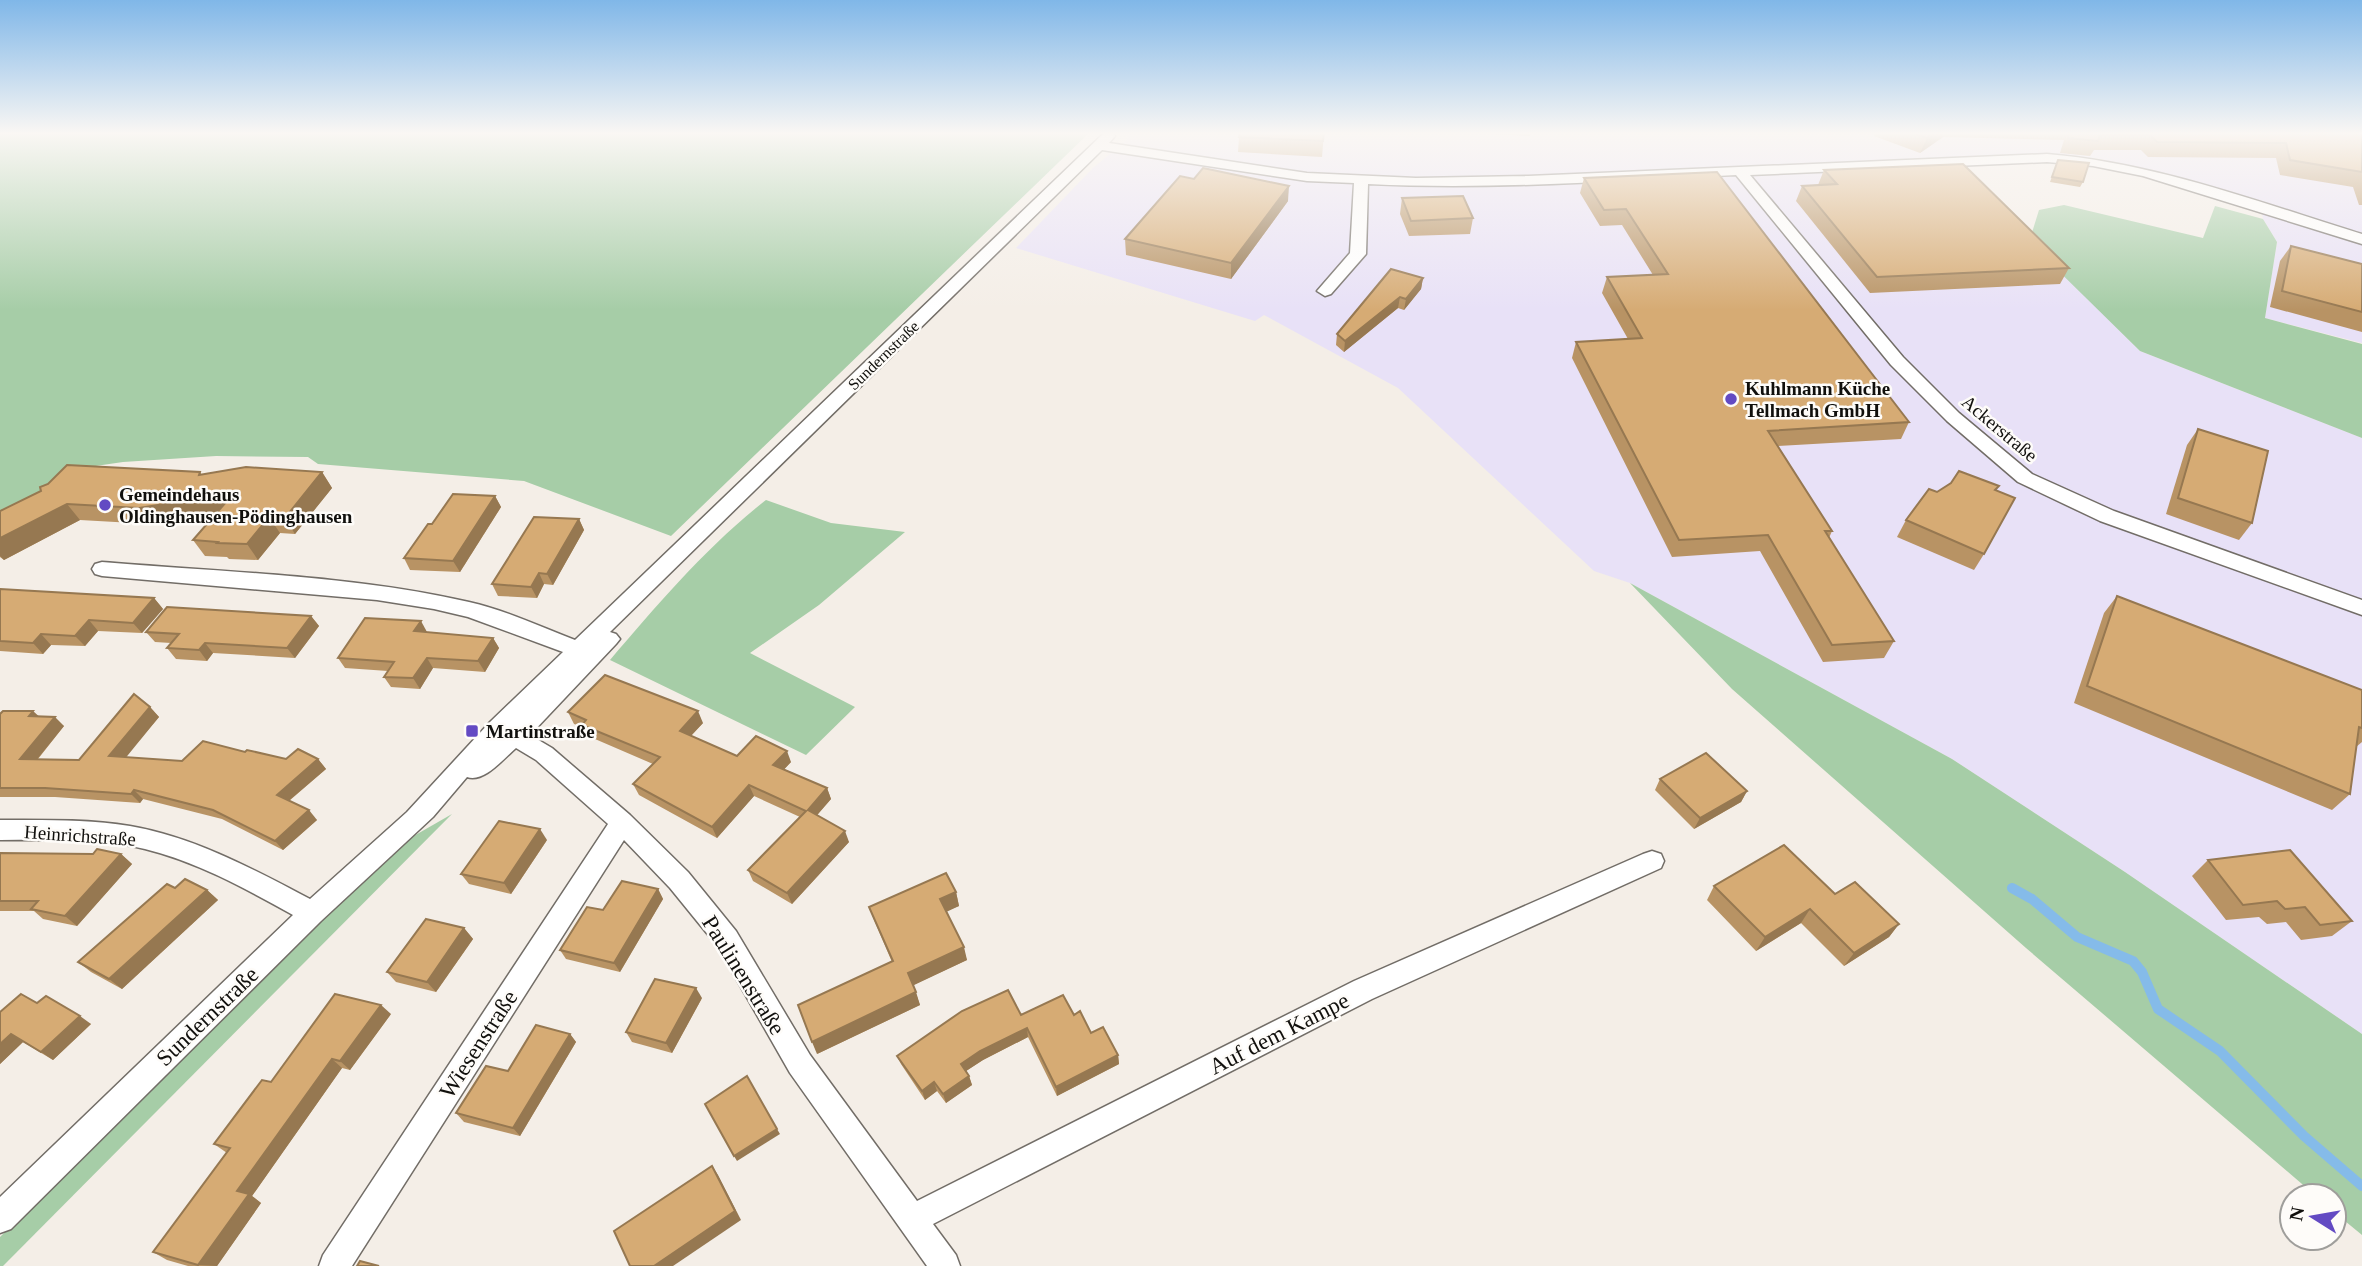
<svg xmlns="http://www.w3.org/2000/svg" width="2362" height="1266" viewBox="0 0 2362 1266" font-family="'Times New Roman',serif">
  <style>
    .industrial { fill: #e8e1f7 }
    .green { fill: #a6cda7 }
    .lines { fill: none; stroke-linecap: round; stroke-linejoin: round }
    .stream { stroke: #85bbe9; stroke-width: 10 }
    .minor-casing { stroke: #726d67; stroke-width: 3 }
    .minor { fill: #fff; fill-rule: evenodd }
    .wall { fill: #b89364 }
    .shaded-wall { fill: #967851 }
    .building { fill: #d6ab74; stroke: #967851; stroke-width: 2 }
    .poi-dot { fill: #634ac3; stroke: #fefcf9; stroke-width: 2.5 }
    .labels { text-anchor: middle; stroke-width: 5; stroke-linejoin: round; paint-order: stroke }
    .far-street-label { font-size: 16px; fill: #11100d; stroke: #fefcf9 }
    .poi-label { font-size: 19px; font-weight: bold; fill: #11100d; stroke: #fefcf9; text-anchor: start }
    .street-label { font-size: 19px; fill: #11100d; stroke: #fefcf9 }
    .near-street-label { font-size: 23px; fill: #11100d; stroke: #fefcf9 }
  </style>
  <rect width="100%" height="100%" fill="#f4eee7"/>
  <polygon class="industrial" points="1126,133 2362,133 2362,343 2265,318 2277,242 2263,219 2260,201 2096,158 2013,154 1947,157 2140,351 2362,438 2362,1034 2125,872 1952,759 1630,583 1594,571 1398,388 1264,315 1255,321 1016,248 1093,168 1129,138"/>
  <g class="green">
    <polygon points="0,133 1089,133 671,536 524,481 318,464 308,457 216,456 123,462 68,470 0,525"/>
    <polygon points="2064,205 2203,238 2215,206 2263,219 2277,242 2265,318 2362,344 2362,438 2140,351 2029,242 2039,210"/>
    <path d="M766,500l65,23 74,9 -86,73 -69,48 105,54 -49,48 -196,-95c48,-56 97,-114 156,-160z"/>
    <polygon points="1630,583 1952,759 2125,872 2362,1034 2362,1235 2334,1212 2334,1196 2316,1196 2026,948 1732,689"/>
    <polygon points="452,814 3,1266 0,1266 0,1237 340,898 412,837"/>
  </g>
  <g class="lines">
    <polyline class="stream" points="2012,888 2032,899 2077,937 2133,961 2142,972 2158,1009 2220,1051 2304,1136 2362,1186"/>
    <g class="minor-casing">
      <path id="minor" d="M1104,133h9l2,3 -6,7 198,30 109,5 112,-2 519,-22c109,9 211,48 315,80v10l-219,-68 -50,-10 -46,-4 -297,13 153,182 56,56 73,61 82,37 248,89v15l-262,-94 -82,-39 -71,-61 -56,-56 -155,-190c-123,6 -246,15 -368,9l-2,70 -35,40 -6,2 -8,-5 33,-38 4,-70 -47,-2 -205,-31 -492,482 6,2 4,5 -4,5 -86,91 22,13 78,67 58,57 48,59 74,124 107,146 437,-220 289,-127 9,-3 9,3 3,7 -3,7 -289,131 -439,225 23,31 4,11h-33l-137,-193 -72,-126 -48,-59 -46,-48 -272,426h-33l4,-11 285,-431 -72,-64 -20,-12c-13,11 -32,35 -49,29l-34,40 -112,104 -310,308 -11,4v-36l293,-282c-47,-26 -95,-53 -148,-66 -47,-11 -97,-9 -145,-9v-20c43,0 87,-1 130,6 64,11 123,43 180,73l97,-87 83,-90 73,-70 -95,-35 -34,-8 -57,-9 -275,-24 -7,-2 -3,-5 3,-5 7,-2c119,10 251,13 367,40 36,8 72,25 106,38z"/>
    </g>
    <use href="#minor" class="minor"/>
  </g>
  <g class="wall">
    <polygon points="1324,133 1322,157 1238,152 1239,137"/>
    <polygon points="1474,133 1530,133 1530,136"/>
    <polygon points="1875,133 2362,133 2362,205 2359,205 2353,187 2280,175 2276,158 2148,157 2141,150 2094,150 2090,156 2060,153 2064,140 1943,137 1920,153 1874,136"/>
    <polygon points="2058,160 2083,182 2080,187 2050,182"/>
    <polygon points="1824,170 2069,268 2060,284 1870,293 1796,201 1802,186 1818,185"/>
    <polygon points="1584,178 1909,422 1901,439 1778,446 1832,531 1829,538 1894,641 1884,658 1823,662 1760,551 1672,557 1572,358 1576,342 1628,339 1602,293 1607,277 1653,275 1622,225 1600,226 1580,193"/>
    <polygon points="1194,179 1288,201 1231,279 1126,255 1125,239"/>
    <polygon points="1402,198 1473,218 1470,234 1409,236 1400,214"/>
    <polygon points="2291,246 2362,264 2362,332 2270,307 2280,261"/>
    <polygon points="1423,278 1421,289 1404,310 1398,308 1344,352 1336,345 1337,334"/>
    <polygon points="2198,429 2252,523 2239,540 2166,514 2187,445"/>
    <polygon points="200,472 202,475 322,472 332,488 295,534 280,533 258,560 229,559 227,557 205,556 193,540 216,514 151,524 80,520 4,560 0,557 0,511"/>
    <polygon points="1996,490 1984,554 1974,570 1897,537 1906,520 1937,492"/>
    <polygon points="495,496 501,507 460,572 410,570 404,558 432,524"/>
    <polygon points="579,519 584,530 553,585 544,584 537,598 498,596 492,584"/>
    <polygon points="0,589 154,598 163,609 142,633 98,631 85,646 51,645 43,654 0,651"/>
    <polygon points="2117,596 2362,690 2362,742 2356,747 2350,794 2332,810 2074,703 2104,613"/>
    <polygon points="311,616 319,626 295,658 213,653 207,661 176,659 167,648 171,643 155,642 146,632"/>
    <polygon points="427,632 493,638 499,648 485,672 433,668 420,689 391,687 384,677 388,671 345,668 338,658"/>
    <polygon points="150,707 159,717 125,757 182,761 245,752 286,759 318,759 326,769 289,801 317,820 283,850 222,819 143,799 140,803 55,797 0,797 0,714 39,716 64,726 38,759 79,760"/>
    <polygon points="568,712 703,723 691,736 737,756 791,762 784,769 827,788 831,799 817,815 849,842 792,904 753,881 748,870 800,817 754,796 717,838 639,795 633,784 653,764 588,736 583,727 574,724"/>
    <polygon points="1660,779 1747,791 1741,802 1694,829 1655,790"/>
    <polygon points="547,840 511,894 469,884 461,874"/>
    <polygon points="0,853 121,854 132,864 77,926 43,919 34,911 0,911"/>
    <polygon points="2208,860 2352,921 2332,936 2301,940 2286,922 2267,924 2259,917 2226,920 2192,876"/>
    <polygon points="1714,886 1835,894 1899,924 1889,937 1844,966 1801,923 1756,951 1707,900"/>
    <polygon points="175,888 207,890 218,900 122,989 91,972 78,962"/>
    <polygon points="658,889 663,899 620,972 566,959 560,950 603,910"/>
    <polygon points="956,892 959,906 946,911 967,960 913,985 920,1005 817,1054 892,962 874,920 869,907"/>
    <polygon points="464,928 473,939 436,992 396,982 387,972"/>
    <polygon points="702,998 672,1053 632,1042 626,1032"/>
    <polygon points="37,1003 91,1024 53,1060 23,1042 0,1064 0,1012"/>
    <polygon points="391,1014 350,1070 342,1068 252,1196 261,1203 217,1266 188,1266 167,1260 153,1252 227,1153 214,1144 271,1082"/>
    <polygon points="1021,1015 1074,1015 1091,1033 1118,1055 1119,1064 1057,1096 1028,1037 983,1060 966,1071 969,1076 972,1085 946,1103 937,1091 925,1100 901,1064 897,1056"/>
    <polygon points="570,1034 576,1042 520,1136 464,1122 456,1113 508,1071"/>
  </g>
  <g class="shaded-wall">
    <polygon points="1934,133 1944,133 1943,137 1920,153 1927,138"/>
    <polygon points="1289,186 1288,201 1231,279 1231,263"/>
    <polygon points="1423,278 1421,289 1404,310 1406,299"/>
    <polygon points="1400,297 1398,308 1344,352 1345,341"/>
    <polygon points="322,472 332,488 295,534 285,518"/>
    <polygon points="234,493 245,509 151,524 139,508"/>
    <polygon points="495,496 501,507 460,572 453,561"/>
    <polygon points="67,504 80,520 4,560 0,556 0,538"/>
    <polygon points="269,517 280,533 258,560 247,544"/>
    <polygon points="579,519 584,530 553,585 547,574"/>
    <polygon points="539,573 544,584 537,598 531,587"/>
    <polygon points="154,598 163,609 142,633 133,623"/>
    <polygon points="311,616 319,626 295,658 287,648"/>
    <polygon points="89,620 98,631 85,646 75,636"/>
    <polygon points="421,621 427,632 414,631"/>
    <polygon points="41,634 51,645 43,654 33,643"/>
    <polygon points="493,638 499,648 485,672 478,661"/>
    <polygon points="205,643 213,653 207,661 199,650"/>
    <polygon points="427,658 433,668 420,689 413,678"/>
    <polygon points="150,707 159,717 119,766 109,756"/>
    <polygon points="33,711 43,720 29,716"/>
    <polygon points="698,711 703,723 685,742 680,731"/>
    <polygon points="55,717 64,726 30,768 20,759"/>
    <polygon points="787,751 791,762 778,776 773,765"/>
    <polygon points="318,759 326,769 285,804 277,795"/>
    <polygon points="749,785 754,796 717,838 712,827"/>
    <polygon points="827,788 831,799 812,821 808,810"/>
    <polygon points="134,790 143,799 140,803 131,794"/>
    <polygon points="1747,791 1741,802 1694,829 1700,818"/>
    <polygon points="309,810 317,820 283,850 275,841"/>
    <polygon points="540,829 547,840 511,894 504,883"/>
    <polygon points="845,831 849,842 792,904 787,893"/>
    <polygon points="121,854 132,864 77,926 65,916"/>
    <polygon points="658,889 663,899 620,972 614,963"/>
    <polygon points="207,890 218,900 122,989 109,979"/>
    <polygon points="956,892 959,906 944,913 940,899"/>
    <polygon points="1810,909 1801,923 1756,951 1765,937"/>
    <polygon points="1899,924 1889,937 1844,966 1854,953"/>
    <polygon points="464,928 473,939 436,992 427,982"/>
    <polygon points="964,947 967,960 912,986 908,973"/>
    <polygon points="696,988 702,998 672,1053 666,1043"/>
    <polygon points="916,992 920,1005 817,1054 812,1042"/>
    <polygon points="381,1005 391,1014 350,1070 340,1061"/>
    <polygon points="80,1016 91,1024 53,1060 41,1052"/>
    <polygon points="1027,1028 1028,1037 983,1060 963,1073 961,1064 980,1051"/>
    <polygon points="11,1034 23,1042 0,1064 0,1044"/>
    <polygon points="570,1034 576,1042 520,1136 513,1128"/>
    <polygon points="1118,1055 1119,1064 1057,1096 1056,1087"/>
    <polygon points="332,1059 342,1068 252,1196 261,1203 217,1266 198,1265 237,1191"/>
    <polygon points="969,1076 972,1085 946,1103 943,1094"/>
    <polygon points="934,1082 937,1091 925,1100 922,1091"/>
    <polygon points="777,1129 780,1134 737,1161 734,1156"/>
    <polygon points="712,1166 718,1175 741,1220 673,1266 654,1266"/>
  </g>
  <g class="building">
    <polygon points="1240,133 1324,133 1323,141 1239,137"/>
    <polygon points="1913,133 1934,133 1927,138"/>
    <polygon points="2069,133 2362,133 2362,172 2290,160 2286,143 2157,142 2150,135 2100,135 2098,141 2068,138"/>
    <polygon points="2058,160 2089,163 2083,182 2052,177"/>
    <polygon points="1963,164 2069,268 1877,277 1802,186 1837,184 1824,170"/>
    <polygon points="1203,168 1289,186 1231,263 1125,239 1180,176 1194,179"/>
    <polygon points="1717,172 1909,422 1768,431 1832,531 1825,531 1894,641 1832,645 1768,535 1679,540 1576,342 1642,338 1607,277 1668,274 1626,209 1604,210 1584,178"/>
    <polygon points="1463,196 1473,218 1411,221 1402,198"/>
    <polygon points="2291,246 2362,264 2362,312 2282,291"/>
    <polygon points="1391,269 1423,278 1406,299 1400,297 1345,341 1337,334"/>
    <polygon points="2198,429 2268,451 2252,523 2178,498"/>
    <polygon points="67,465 200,472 199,475 246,467 322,472 285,518 269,517 247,544 217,543 218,542 193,540 234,493 139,508 67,504 0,538 0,511 41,491 40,487 48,484"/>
    <polygon points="1959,471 1999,486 1995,490 2015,498 1984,554 1906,520 1929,489 1937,492 1951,483"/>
    <polygon points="453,494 495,496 453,561 404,558 428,524 432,524"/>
    <polygon points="534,517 579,519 547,574 539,573 531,587 492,584"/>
    <polygon points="0,589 154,598 133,623 89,620 75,636 41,634 33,643 0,641"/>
    <polygon points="2117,596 2362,690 2362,728 2359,727 2350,794 2087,686"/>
    <polygon points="167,607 311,616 287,648 205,643 199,650 167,648 179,634 146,632"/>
    <polygon points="365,618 421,621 414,631 493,638 478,661 427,658 413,678 384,677 394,662 338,658"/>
    <polygon points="605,675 698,711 680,731 737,756 756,736 787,751 773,765 827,788 808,810 845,831 787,893 748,870 806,811 749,785 712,827 633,784 660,757 582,725 586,720 568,712"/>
    <polygon points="134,694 150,707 109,756 182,761 203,741 245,752 247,750 286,759 298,749 318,759 277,795 309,810 275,841 213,810 134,790 131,794 45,788 0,788 0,714 3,711 33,711 29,716 55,717 20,759 79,760"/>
    <polygon points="1706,753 1747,791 1700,818 1660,779"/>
    <polygon points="499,821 540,829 504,883 461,874"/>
    <polygon points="1784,845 1835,894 1855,882 1899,924 1854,953 1810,909 1765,937 1714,886"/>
    <polygon points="97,849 121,854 65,916 31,909 38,901 0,901 0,853 93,854"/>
    <polygon points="2290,850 2352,921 2320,925 2305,907 2285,909 2277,901 2243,905 2208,860"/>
    <polygon points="946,873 956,892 940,899 964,947 908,973 916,992 812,1042 798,1005 893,961 869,907"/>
    <polygon points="185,879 207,890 109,979 78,962 167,884 175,888"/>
    <polygon points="622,881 658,889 614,963 560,950 587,907 603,910"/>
    <polygon points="426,919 464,928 427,982 387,972"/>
    <polygon points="655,979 696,988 666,1043 626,1032"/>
    <polygon points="1008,990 1021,1015 1063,995 1074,1015 1080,1011 1091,1033 1103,1027 1118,1055 1056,1087 1027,1028 980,1051 961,1064 969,1076 943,1094 934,1082 922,1091 897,1056 962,1011"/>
    <polygon points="21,994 37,1003 46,996 80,1016 41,1052 11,1034 0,1044 0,1012"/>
    <polygon points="335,994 381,1005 340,1061 332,1059 237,1191 249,1194 198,1265 153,1252 230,1148 214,1144 262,1080 271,1082"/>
    <polygon points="536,1025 570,1034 513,1128 456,1113 486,1066 508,1071"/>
    <polygon points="747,1076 777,1129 734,1156 705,1104"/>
    <polygon points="712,1166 735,1211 654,1266 630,1266 614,1231"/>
    <polygon points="360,1261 379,1266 357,1266"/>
  </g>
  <linearGradient id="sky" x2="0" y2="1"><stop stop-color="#80b7e8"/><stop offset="0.43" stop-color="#faf7f4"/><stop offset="1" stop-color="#faf7f4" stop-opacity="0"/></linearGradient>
  <rect width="2362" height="310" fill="url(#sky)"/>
  <g class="poi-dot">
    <circle cx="1731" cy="399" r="7"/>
    <circle cx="105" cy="505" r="7"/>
    <rect x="465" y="724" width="14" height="14" rx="3.5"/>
  </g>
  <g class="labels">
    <g class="far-street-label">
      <text transform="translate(883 355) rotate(-44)" y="6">Sundernstraße</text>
    </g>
    <g class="poi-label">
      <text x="1745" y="395">Kuhlmann Küche<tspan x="1745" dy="22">Tellmach GmbH</tspan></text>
      <text x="119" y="501">Gemeindehaus<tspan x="119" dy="22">Oldinghausen-Pödinghausen</tspan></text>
      <text x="486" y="738">Martinstraße</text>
    </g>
    <g class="street-label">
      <text transform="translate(2000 428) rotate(40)" y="7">Ackerstraße</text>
      <text transform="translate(80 835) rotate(4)" y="7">Heinrichstraße</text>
    </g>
    <g class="near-street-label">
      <text transform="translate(744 975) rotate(58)" y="8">Paulinenstraße</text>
      <text transform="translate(207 1016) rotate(-44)" y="8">Sundernstraße</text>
      <text transform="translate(1279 1033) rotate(-27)" y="8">Auf dem Kampe</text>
      <text transform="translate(478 1044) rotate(-57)" y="8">Wiesenstraße</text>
    </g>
  </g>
  <g transform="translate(2313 1217) rotate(281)"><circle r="33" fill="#fefcf9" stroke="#9f9e9b" stroke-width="2"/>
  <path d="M0-5L12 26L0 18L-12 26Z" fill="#634ac3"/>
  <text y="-10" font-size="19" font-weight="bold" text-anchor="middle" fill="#11100d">N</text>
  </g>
</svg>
